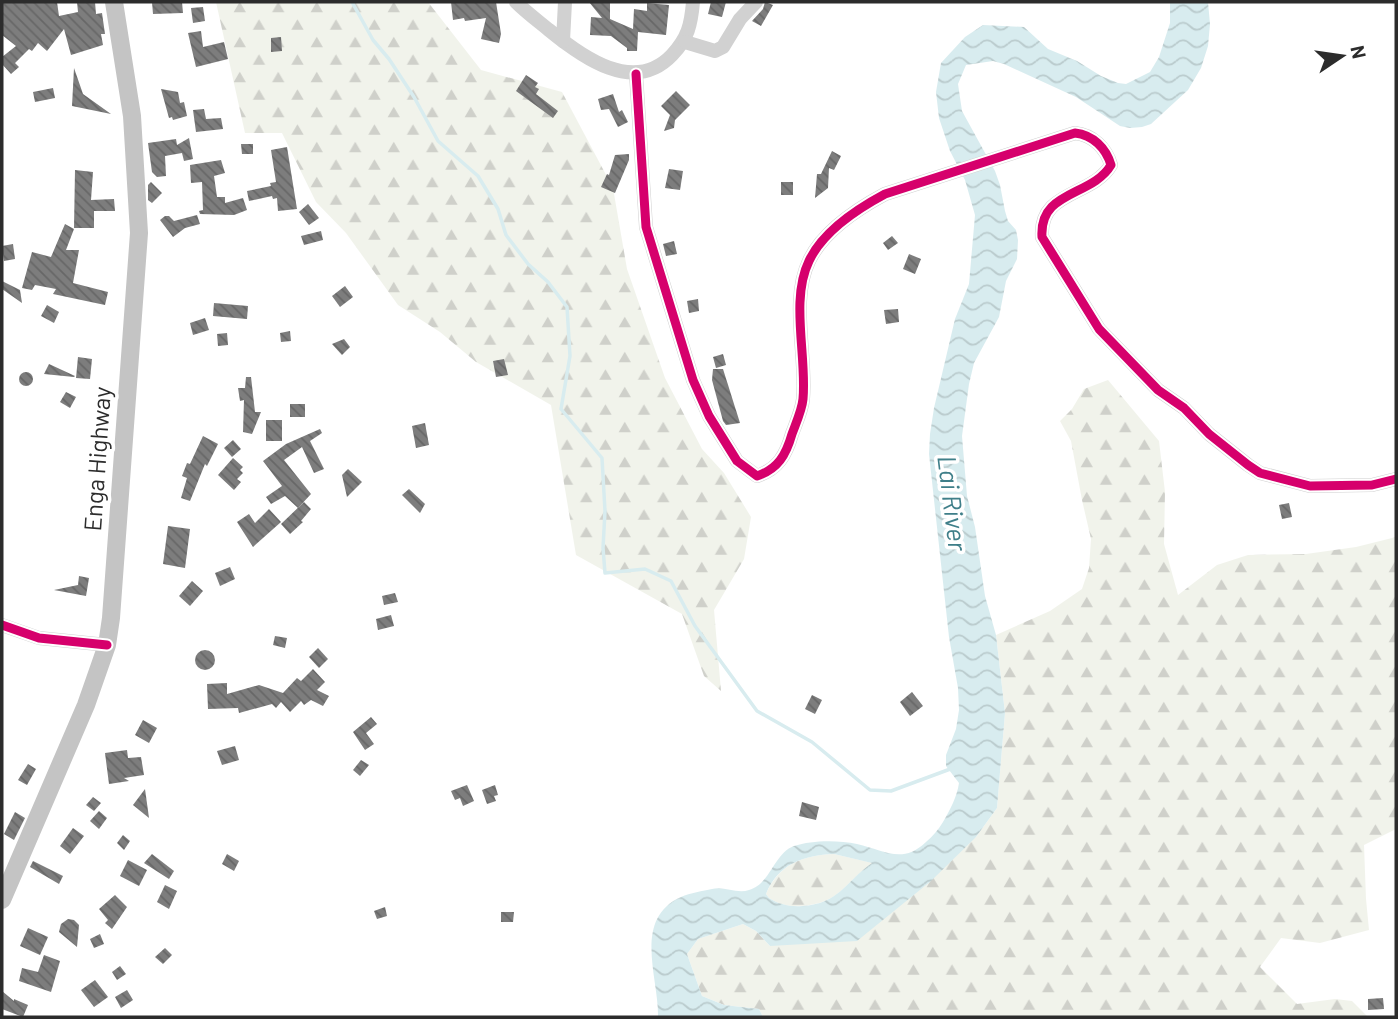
<svg xmlns="http://www.w3.org/2000/svg" width="1398" height="1019" viewBox="0 0 1398 1019" font-family="Barlow,sans-serif">
  <style>
    .forest { fill: url(#forest-firs) }
    .water { fill: url(#water-waves); fill-rule: evenodd }
    .lines { fill: none; stroke-linecap: round; stroke-linejoin: round }
    .stream { stroke: #d8ecef; stroke-width: 3.5 }
    .building { fill: url(#building-back-hatch) }
    .minor { stroke: #d1d1d1; stroke-width: 14 }
    .major { stroke: #c4c4c4; stroke-width: 18 }
    .cycleway-casing { stroke: #fff; stroke-width: 13 }
    .cycleway { stroke: #d6006c; stroke-width: 9 }
    .labels { text-anchor: middle; stroke-width: 7; stroke-linejoin: round; paint-order: stroke }
    .street-label { font-size: 24px; fill: #2c2c2c; stroke: #fff }
    .water-label { font-size: 26px; font-style: italic; fill: #3f7f89; stroke: #fff }
  </style>
  <defs>
    <pattern id="forest-firs" width="22" height="20" patternUnits="userSpaceOnUse" patternTransform="scale(1.75)"><rect width="22" height="20" fill="#f1f3eb"/><path d="M5 1l3.5 6h-7zM16 11l3.5 6h-7z" fill="#cfd0ca"/></pattern>
    <pattern id="water-waves" width="16" height="10" patternUnits="userSpaceOnUse" patternTransform="scale(1.75)"><rect width="16" height="10" fill="#d8ecef"/><path d="M0 5q4-4 8 0t8 0" fill="none" stroke="#bacbcd"/></pattern>
    <pattern id="building-back-hatch" width="6" height="6" patternUnits="userSpaceOnUse" patternTransform="scale(1.75)"><rect width="6" height="6" fill="#7d7d7d"/><path d="M-1 5l2 2M0 0l6 6M5-1l2 2" fill="none" stroke="#676767"/></pattern>
  </defs>
  <rect width="100%" height="100%" fill="#fff"/>
  <g class="forest">
    <polygon points="216,2 428,2 481,70 562,92 613,188 627,269 665,378 702,449 724,473 751,517 744,559 714,610 721,691 704,676 682,614 576,555 551,405 476,362 440,332 398,305 346,233 316,202 282,133 245,133"/>
    <polygon points="1108,380 1159,441 1165,492 1164,544 1178,595 1217,565 1248,555 1306,554 1356,547 1396,537 1396,829 1364,845 1366,899 1369,930 1320,943 1281,938 1260,967 1297,1004 1335,999 1352,1001 1368,1017 763,1017 759,1009 724,1005 702,996 687,954 698,939 743,924 756,931 770,946 976,837 997,808 1005,713 996,635 1050,611 1082,589 1089,568 1091,539 1082,500 1071,441 1060,421 1072,409 1084,389"/>
    <path d="M834,854l39,9c-29,19 -32,41 -73,43 -10,1 -22,-2 -31,-8l-3,-4c13,-30 37,-39 68,-40z"/>
  </g>
  <path class="water" d="M1170,2h38l2,22 -2,22 -7,22 -13,22 -37,34 -9,3 -12,1 -10,-2 -44,-29 -72,-33 -11,-3 -27,4 -8,19 4,27 33,60 5,14 5,26 3,10 8,9 2,10 -1,19 -11,22 -7,36 -25,46 -5,21 -7,52 5,60 8,31 10,69 11,39 9,78 -8,95 -21,29 -45,44 -74,60 -87,5 -14,-15 -13,-7 -45,15 -11,15 15,42 22,9 35,4 4,8h-105c1,-39 -26,-98 23,-120 9,-4 22,-6 31,-8 12,-3 25,5 37,1 21,-5 25,-37 45,-44 18,-6 44,-6 63,-2 27,6 45,21 69,-2 7,-6 12,-12 17,-20 7,-12 14,-25 16,-39l-13,-17v-11l10,-26 3,-19 -1,-22 -9,-51 -20,-183 1,-20 4,-26 21,-89 14,-35 6,-69 -10,-35 -15,-29 -11,-33 -3,-26 5,-29 24,-26 18,-12 41,2 24,22 29,12 24,15 17,7 8,1 24,-12 9,-15 11,-34zM834,854l38,9c-27,19 -33,41 -70,43 -12,1 -24,-2 -33,-8l-3,-4c12,-30 38,-39 68,-40z"/>
  <g class="lines">
    <polyline class="stream" points="352,2 373,40 389,59 414,97 438,141 478,176 498,209 506,235 528,264 548,282 567,307 570,356 561,409 602,458 605,511 603,548 605,573 645,569 671,581 695,626 757,711 812,742 870,790 891,791 953,768"/>
  </g>
  <g class="building">
    <polygon points="2,2 57,2 59,16 78,12 77,2 95,2 96,14 102,13 105,34 101,34 103,45 71,55 64,29 47,51 38,43 32,51 29,49 15,63 19,67 11,74 2,64 2,57 16,46 2,35"/>
    <polygon points="152,2 182,2 183,13 153,14"/>
    <polygon points="451,2 496,2 501,34 499,43 481,39 486,18 465,21 464,18 453,20"/>
    <polygon points="589,2 610,2 610,19 633,29 634,9 647,11 647,3 669,5 666,35 638,32 637,51 627,51 627,48 611,36 590,35 591,17 602,18"/>
    <polygon points="711,2 726,2 722,17 708,14"/>
    <polygon points="765,2 773,5 761,26 752,21 763,9"/>
    <polygon points="203,7 205,21 193,23 191,8"/>
    <polygon points="201,31 203,47 224,42 228,59 196,67 188,33"/>
    <polygon points="281,37 282,51 271,52 271,38"/>
    <polygon points="74,68 83,94 111,114 72,106"/>
    <polygon points="526,75 538,83 535,87 539,89 533,99 536,94 558,111 553,118 516,91"/>
    <polygon points="53,88 55,98 35,102 33,92"/>
    <polygon points="161,89 178,92 180,103 184,102 187,116 173,120 172,117 169,118"/>
    <polygon points="676,91 690,105 675,120 674,128 664,131 670,115 661,106"/>
    <polygon points="613,94 619,112 622,110 628,122 618,127 609,109 601,110 598,99"/>
    <polygon points="204,109 206,119 221,118 223,129 196,132 193,110"/>
    <polygon points="189,138 193,159 184,161 182,153 165,156 166,176 157,177 152,172 148,143 176,139 177,145"/>
    <polygon points="241,144 253,144 253,154 242,154"/>
    <polygon points="287,147 297,209 278,211 277,198 273,199 272,196 249,201 247,191 271,186 270,183 276,182 271,150"/>
    <polygon points="832,151 841,156 834,170 829,168 828,188 815,198 817,174 821,174"/>
    <polygon points="629,154 629,160 615,193 601,187 607,174 609,175 615,155"/>
    <polygon points="221,160 225,173 214,176 217,197 225,197 225,203 243,198 247,210 234,215 200,214 199,211 203,210 202,182 191,183 190,165"/>
    <polygon points="669,169 683,171 680,190 665,188"/>
    <polygon points="75,170 93,172 91,200 114,199 115,211 94,211 94,228 74,228"/>
    <polygon points="151,182 162,193 152,203 148,200 148,185"/>
    <rect x="781" y="182" width="12" height="13"/>
    <polygon points="308,204 319,218 309,225 299,212"/>
    <polygon points="197,215 200,224 185,228 173,237 160,220 165,216 169,216 174,221"/>
    <polygon points="65,224 74,229 66,250 79,250 73,283 108,292 105,305 53,294 56,289 35,285 32,290 22,288 32,252 51,257"/>
    <polygon points="321,231 323,240 304,245 301,236"/>
    <polygon points="892,236 898,243 888,250 883,243"/>
    <polygon points="674,241 677,254 666,256 663,244"/>
    <polygon points="13,244 15,259 4,261 2,246"/>
    <polygon points="909,254 921,259 915,274 903,269"/>
    <polygon points="2,281 20,290 22,303 2,289"/>
    <polygon points="345,286 353,297 340,307 332,296"/>
    <polygon points="698,299 699,311 689,313 687,301"/>
    <polygon points="214,303 248,306 247,319 213,316"/>
    <polygon points="47,305 59,312 54,323 41,316"/>
    <polygon points="898,309 899,322 886,324 884,310"/>
    <polygon points="205,318 209,330 193,335 190,323"/>
    <polygon points="290,331 291,341 281,342 280,333"/>
    <polygon points="227,333 228,345 218,346 217,334"/>
    <polygon points="344,339 350,347 342,355 332,344"/>
    <polygon points="723,354 726,365 716,368 713,357"/>
    <polygon points="78,357 92,359 90,379 76,378"/>
    <polygon points="504,359 508,375 496,377 493,361"/>
    <polygon points="49,364 75,376 74,377 44,374"/>
    <polygon points="713,369 723,369 740,423 726,425 723,421 712,380"/>
    <circle cx="26" cy="379" r="7"/>
    <polygon points="246,377 251,377 255,412 261,412 252,434 243,432 244,400 240,401 238,388 245,388"/>
    <polygon points="66,392 76,397 70,408 60,402"/>
    <rect x="290" y="404" width="15" height="13"/>
    <rect x="266" y="420" width="16" height="21"/>
    <polygon points="425,423 429,445 416,448 412,426"/>
    <polygon points="320,429 322,433 310,441 324,469 314,473 302,447 284,460 311,494 298,508 285,496 271,504 266,497 282,486 263,461 286,444"/>
    <polygon points="101,434 102,444 93,446 92,435"/>
    <polygon points="203,436 218,444 207,466 205,464 190,501 181,498 187,478 182,476 187,463 190,464"/>
    <polygon points="233,440 241,449 232,457 224,448"/>
    <polygon points="233,458 243,467 240,470 243,473 237,479 241,482 234,490 218,475"/>
    <polygon points="348,469 362,482 347,497 342,475"/>
    <polygon points="409,489 425,504 420,513 402,495"/>
    <polygon points="304,502 311,509 301,521 303,522 290,534 281,524"/>
    <polygon points="1289,503 1292,517 1282,519 1279,505"/>
    <polygon points="269,509 281,522 253,547 237,522 249,514 255,523"/>
    <polygon points="168,526 190,529 185,568 163,564"/>
    <polygon points="230,567 235,579 220,586 215,573"/>
    <polygon points="79,576 89,578 86,596 54,590 78,585"/>
    <polygon points="192,581 203,591 190,606 179,596"/>
    <polygon points="395,593 398,602 384,605 382,596"/>
    <polygon points="391,615 394,626 378,630 376,619"/>
    <polygon points="275,636 287,638 285,648 273,645"/>
    <polygon points="318,648 328,659 319,668 309,657"/>
    <circle cx="205" cy="660" r="10"/>
    <polygon points="313,669 325,682 317,690 329,696 323,706 311,700 304,705 301,701 290,712 281,702 276,708 272,704 239,713 238,708 208,709 207,684 227,683 227,694 259,685 283,693 297,678 301,681"/>
    <polygon points="912,692 923,706 910,716 900,702"/>
    <polygon points="812,695 822,700 815,714 805,709"/>
    <polygon points="371,717 377,724 366,733 374,744 365,750 353,732"/>
    <polygon points="143,720 157,728 149,743 135,735"/>
    <polygon points="235,746 239,760 222,765 217,751"/>
    <polygon points="127,750 128,758 141,757 144,775 124,778 129,781 109,784 105,753"/>
    <polygon points="361,760 369,765 360,776 353,770"/>
    <polygon points="28,764 36,769 27,785 18,780"/>
    <polygon points="467,785 474,801 463,806 460,798 455,800 451,791"/>
    <polygon points="495,785 498,795 494,796 496,801 487,804 482,790"/>
    <polygon points="145,789 149,818 133,805"/>
    <polygon points="93,797 101,803 94,811 86,805"/>
    <polygon points="802,802 819,807 816,820 799,816"/>
    <polygon points="99,811 107,818 99,829 90,821"/>
    <polygon points="15,812 25,818 14,840 4,834"/>
    <polygon points="73,828 84,836 70,854 60,846"/>
    <polygon points="123,835 130,841 124,850 117,843"/>
    <polygon points="152,854 174,871 169,879 144,863"/>
    <polygon points="227,854 239,861 234,871 222,864"/>
    <polygon points="128,860 147,870 139,886 120,876"/>
    <polygon points="33,861 63,876 59,884 30,867"/>
    <polygon points="165,885 177,891 169,909 157,902"/>
    <polygon points="115,895 127,907 112,929 105,923 108,920 99,909"/>
    <polygon points="385,907 387,916 377,919 374,911"/>
    <polygon points="501,912 514,912 513,922 501,922"/>
    <polygon points="68,919 74,920 79,925 77,947 59,932 61,924"/>
    <polygon points="28,928 48,937 40,955 20,946"/>
    <polygon points="100,934 104,944 94,948 90,939"/>
    <polygon points="165,948 172,955 163,964 155,957"/>
    <polygon points="44,955 60,961 51,992 19,981 22,968 38,972"/>
    <polygon points="120,966 126,974 117,980 112,972"/>
    <polygon points="95,980 108,997 94,1007 81,990"/>
    <polygon points="127,990 133,1000 121,1008 115,997"/>
    <polygon points="2,991 14,1001 14,999 28,1005 23,1017 2,1009"/>
    <polygon points="1383,998 1384,1009 1368,1010 1368,999"/>
  </g>
  <g class="lines">
    <g class="minor">
      <path d="M516,2c10,10 22,19 33,28 33,27 85,65 123,25 16,-17 19,-30 21,-53"/>
      <polyline points="563,41 565,2"/>
      <polyline points="685,42 715,51 723,47 740,19 756,2"/>
      <path d="M636,74l10,153 47,153 16,36 28,45 20,15c21,-7 29,-21 35,-42 4,-11 10,-24 11,-35 4,-43 -13,-99 6,-138 14,-30 48,-52 76,-67l190,-61c18,2 31,15 36,32 -19,32 -72,25 -69,72l57,92 59,61 26,18 25,26 39,31 12,8 50,13 62,-1 24,-6"/>
      <polyline points="2,625 39,638 107,645"/>
    </g>
    <polyline class="major" points="2,900 86,705 107,645 111,618 139,233 132,116 114,2"/>
    <g class="cycleway-casing">
      <g id="cycleway">
        <path d="M636,74l10,153 47,153 16,36 28,45 20,15c21,-7 29,-21 35,-42 4,-11 10,-24 11,-35 4,-43 -13,-99 6,-138 14,-30 48,-52 76,-67l190,-61c18,2 31,15 36,32 -19,32 -72,25 -69,72l57,92 59,61 26,18 25,26 39,31 12,8 50,13 62,-1 24,-6"/>
        <polyline points="2,625 39,638 107,645"/>
      </g>
    </g>
    <use href="#cycleway" class="cycleway"/>
  </g>
  <g class="labels">
    <g class="street-label">
      <text transform="translate(98 459) rotate(-86)" y="8">Enga Highway</text>
    </g>
    <g class="water-label">
      <text transform="translate(952 503) rotate(83)" y="9">Lai River</text>
    </g>
  </g>
  <rect width="1398" height="1019" fill="none" stroke="#2c2c2c" stroke-width="7"/>
  <g transform="translate(1342 56) rotate(77)" stroke="#ffffff" stroke-width="5" paint-order="stroke">
  <path d="M0-5L12 26L0 18L-12 26Z" fill="#2c2c2c"/>
  <text y="-10" font-size="19" font-weight="bold" text-anchor="middle" fill="#2c2c2c">N</text>
  </g>
</svg>
